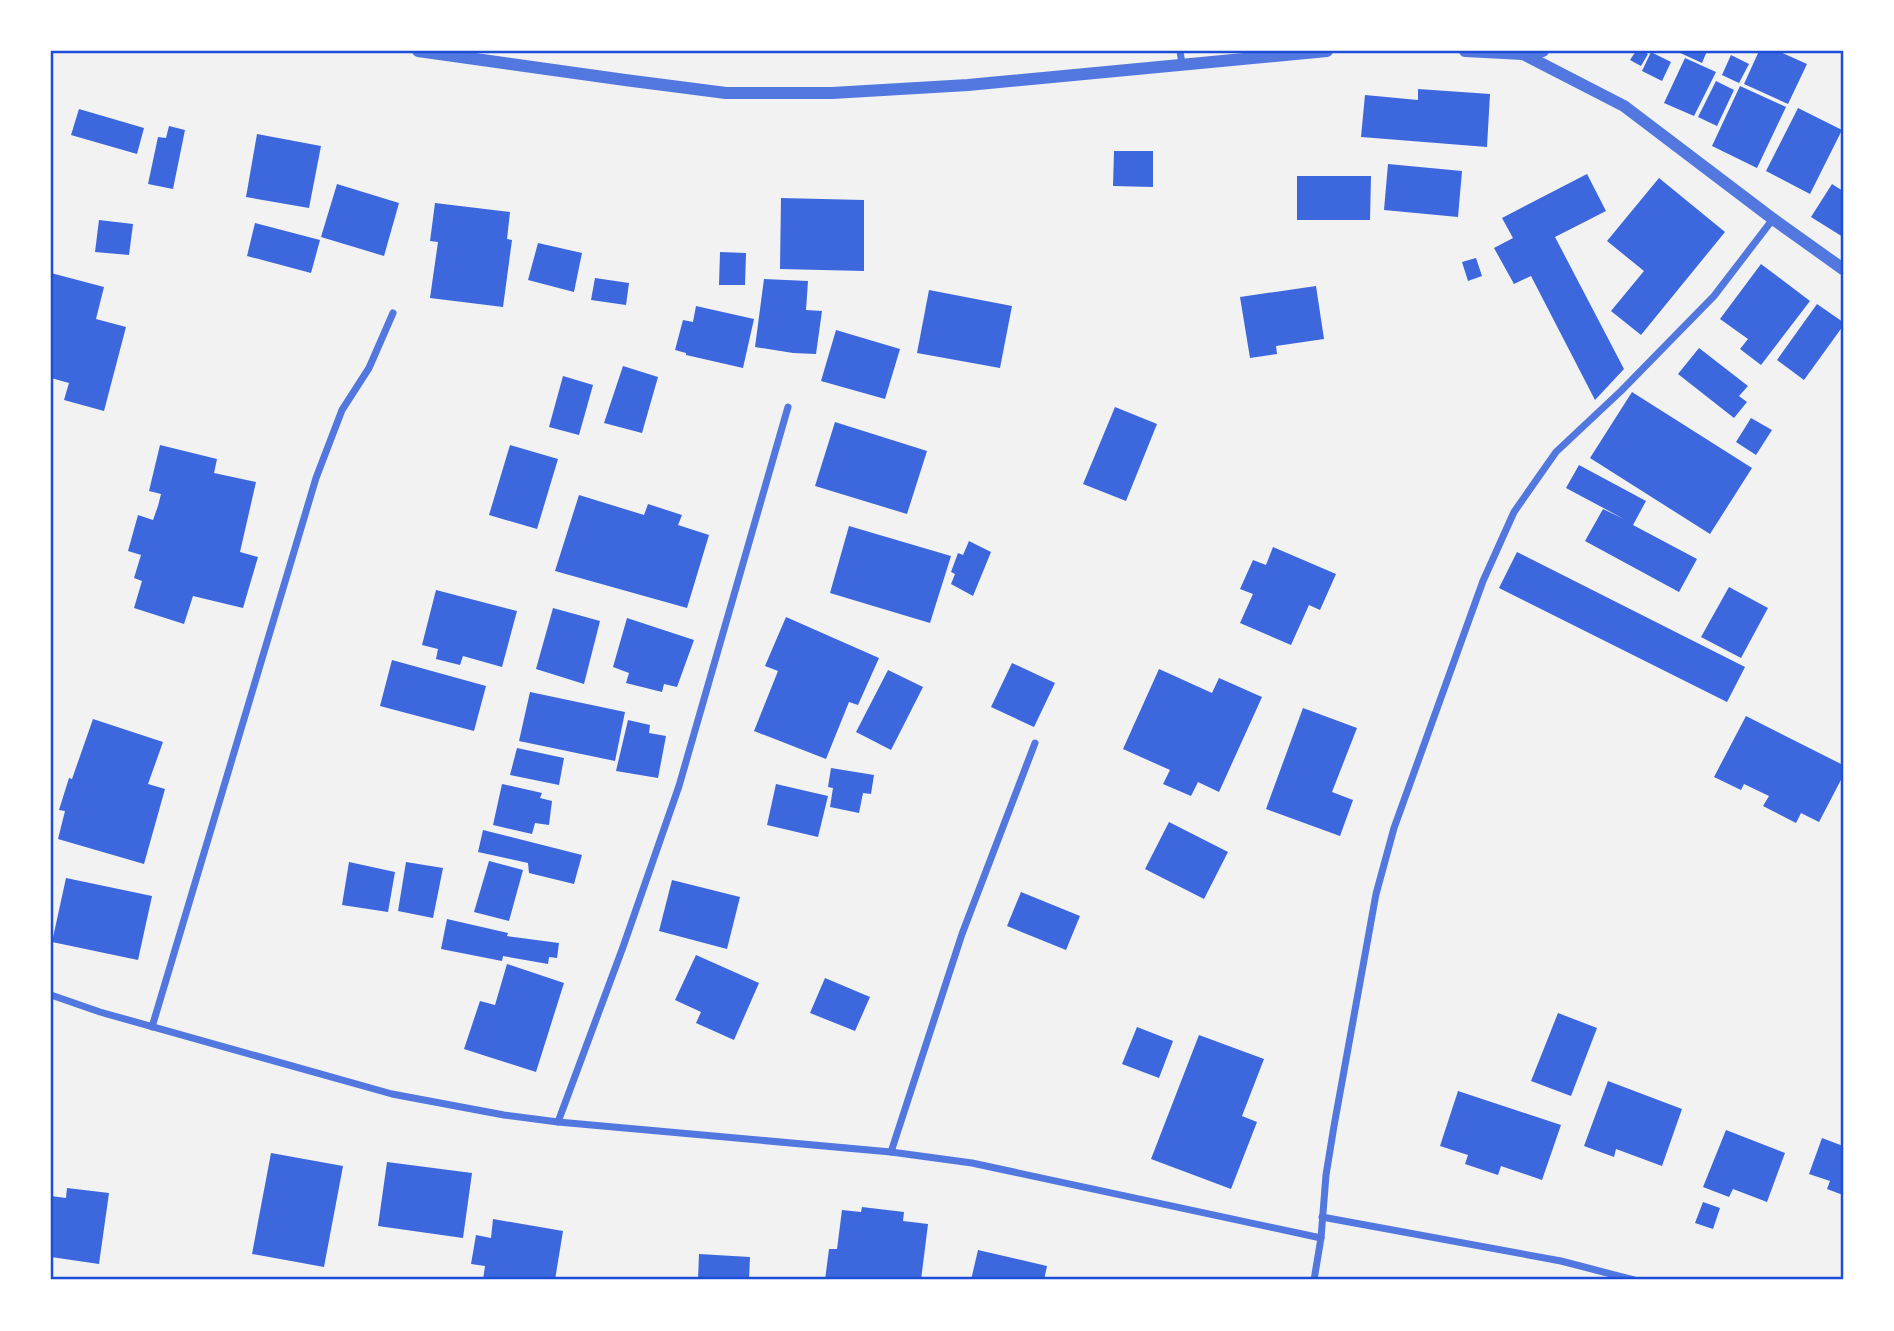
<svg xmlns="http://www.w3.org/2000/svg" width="1894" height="1331" viewBox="0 0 1894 1331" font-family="Manrope,sans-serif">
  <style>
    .building { fill: #3d67dc }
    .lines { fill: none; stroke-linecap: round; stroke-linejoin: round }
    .minor { stroke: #5277de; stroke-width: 7 }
    .tertiary { stroke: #5277de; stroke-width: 12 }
    .neatline { fill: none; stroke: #1d4ed8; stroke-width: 2.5 }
  </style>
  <rect width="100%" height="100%" fill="#f2f2f2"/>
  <g class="building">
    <polygon points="1636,51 1643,51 1648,54 1641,66 1630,60"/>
    <polygon points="1676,51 1707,51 1702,63"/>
    <polygon points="1759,51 1778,51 1807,64 1788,104 1744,84"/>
    <polygon points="1651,52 1671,62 1662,81 1642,71"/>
    <polygon points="1731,55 1749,64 1739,83 1722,75"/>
    <polygon points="1685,58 1716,72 1694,116 1664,103"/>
    <polygon points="1716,81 1734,90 1717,126 1698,117"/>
    <polygon points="1740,86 1786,107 1757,168 1712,146"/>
    <polygon points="1418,89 1490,94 1487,147 1361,137 1365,95 1418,100"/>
    <polygon points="1798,108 1842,130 1810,194 1766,171"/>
    <polygon points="79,109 144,128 137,154 71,135"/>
    <polygon points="169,126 185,130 173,189 148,184 158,137 166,138"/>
    <polygon points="257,134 321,146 309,208 246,197"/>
    <polygon points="1114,151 1153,151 1153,187 1113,186"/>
    <polygon points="1388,164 1462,171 1458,217 1384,210"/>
    <polygon points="1587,174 1606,211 1555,237 1624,369 1595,400 1531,276 1514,284 1494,248 1513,238 1502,218"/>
    <polygon points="1297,176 1371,176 1370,220 1297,220"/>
    <polygon points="1659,178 1725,232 1641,335 1611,311 1644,271 1607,241"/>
    <polygon points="337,184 399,203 384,256 321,237"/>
    <polygon points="1832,184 1843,191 1843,237 1811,217"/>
    <polygon points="781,198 864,200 864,271 780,269"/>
    <polygon points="435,203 510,212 507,239 512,240 503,307 430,298 438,242 430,241"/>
    <polygon points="99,220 133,224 129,255 95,252"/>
    <polygon points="255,223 320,240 311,273 247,256"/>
    <polygon points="538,243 582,253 574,292 528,280"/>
    <polygon points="720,252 746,253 745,285 719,285"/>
    <polygon points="1476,258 1482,276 1468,281 1462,262"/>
    <polygon points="1761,264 1810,301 1761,365 1740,349 1748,339 1720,319"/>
    <polygon points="51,273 104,287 96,319 126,327 104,411 64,400 69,383 51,378"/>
    <polygon points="595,278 629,283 626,305 591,300"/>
    <polygon points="764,279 808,281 806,310 822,311 816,354 793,353 755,347"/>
    <polygon points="1316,286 1324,339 1276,346 1277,354 1250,358 1240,297"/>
    <polygon points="929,290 1012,306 1000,368 917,353"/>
    <polygon points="1817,304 1843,322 1843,326 1804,380 1777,360"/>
    <polygon points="696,306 754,319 743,368 686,355 686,353 675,350 683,320 693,322"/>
    <polygon points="836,330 900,349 885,399 821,381"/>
    <polygon points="1699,348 1748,386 1739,396 1747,402 1734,418 1678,374"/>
    <polygon points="623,366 658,377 642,433 604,423"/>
    <polygon points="563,376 593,385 579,435 549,427"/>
    <polygon points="1632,392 1752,468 1710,534 1590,458"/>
    <polygon points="1115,407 1157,424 1126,501 1083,484"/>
    <polygon points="1751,418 1772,430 1756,455 1736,442"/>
    <polygon points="835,422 927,451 907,514 815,486"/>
    <polygon points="160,445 217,459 214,473 256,482 240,552 258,557 243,608 193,596 184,624 134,608 142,581 134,578 141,555 128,551 138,515 153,520 158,506 161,494 149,491"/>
    <polygon points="510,445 558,459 537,529 489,515"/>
    <polygon points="1579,465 1646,501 1633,525 1697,559 1679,592 1585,541 1603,509 1624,519 1566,488"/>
    <polygon points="579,495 644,515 648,504 682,515 678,525 709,535 687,608 555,571"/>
    <polygon points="849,526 951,556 930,623 830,593"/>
    <polygon points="969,541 991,552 973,596 951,584 955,574 951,572 958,553 963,555"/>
    <polygon points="1273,547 1336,574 1320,610 1309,605 1291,645 1240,623 1253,594 1240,589 1253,560 1266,565"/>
    <polygon points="1517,552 1745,667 1727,702 1499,588"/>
    <polygon points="1729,587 1768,608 1741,658 1701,637"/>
    <polygon points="436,590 517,611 502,667 463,656 460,665 436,659 438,649 422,645"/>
    <polygon points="553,608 600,621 584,684 536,669"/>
    <polygon points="786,617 879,658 858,705 849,702 826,759 754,731 778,671 765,666"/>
    <polygon points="627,618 694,640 677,687 664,684 662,692 626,683 629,673 613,667"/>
    <polygon points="392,660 486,686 474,731 380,706"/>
    <polygon points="1012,663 1055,683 1034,727 991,707"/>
    <polygon points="1159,669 1212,693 1219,678 1262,697 1219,792 1198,782 1191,796 1163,784 1170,770 1123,749"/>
    <polygon points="888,670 923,687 891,750 856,732"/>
    <polygon points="530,692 625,712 615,761 519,741"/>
    <polygon points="1303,708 1357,728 1332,792 1353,800 1340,836 1266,809"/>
    <polygon points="1746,716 1843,765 1843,776 1819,822 1801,813 1796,823 1763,806 1769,796 1744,784 1741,790 1714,777"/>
    <polygon points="93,719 163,742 148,784 165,789 144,864 58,839 65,811 59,810 69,778 72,779"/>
    <polygon points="628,720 650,725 649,733 666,736 658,778 616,771"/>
    <polygon points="517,748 564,758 559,785 510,775"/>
    <polygon points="831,768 874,775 871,794 863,793 859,813 830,807 833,788 828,787"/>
    <polygon points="502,784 542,793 540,798 552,801 549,825 535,823 532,834 493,825"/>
    <polygon points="776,784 828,796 818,837 767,825"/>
    <polygon points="1169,822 1228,852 1204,899 1145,869"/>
    <polygon points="483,830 582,855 574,884 529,873 528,863 478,852"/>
    <polygon points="489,861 523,870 509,921 474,912"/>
    <polygon points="349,862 395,872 388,912 342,905"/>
    <polygon points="406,862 443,868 433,918 398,911"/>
    <polygon points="66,878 152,896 138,960 52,942"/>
    <polygon points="672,880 740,897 727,949 659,931"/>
    <polygon points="1021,892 1080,916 1066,950 1007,926"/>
    <polygon points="447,919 508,933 507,936 559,943 557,958 549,957 548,964 503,956 502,961 441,949"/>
    <polygon points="696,955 759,983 734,1040 696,1023 701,1012 675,1000"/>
    <polygon points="507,964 564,983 536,1072 464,1049 480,1001 495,1005"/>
    <polygon points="825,978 870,997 855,1031 810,1013"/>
    <polygon points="1558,1013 1597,1028 1571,1096 1531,1081"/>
    <polygon points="1137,1027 1173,1041 1159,1078 1122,1064"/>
    <polygon points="1199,1035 1264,1059 1242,1116 1257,1122 1231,1189 1151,1159"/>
    <polygon points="1608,1081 1682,1109 1662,1166 1616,1149 1614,1157 1584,1146"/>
    <polygon points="1458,1091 1561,1125 1542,1180 1501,1166 1498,1175 1465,1164 1468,1155 1440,1146"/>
    <polygon points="1726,1130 1785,1153 1767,1202 1733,1189 1729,1197 1703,1187"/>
    <polygon points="1822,1138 1843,1146 1843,1195 1827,1189 1830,1181 1809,1174"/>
    <polygon points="271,1153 343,1166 324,1267 252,1254"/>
    <polygon points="387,1162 472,1173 463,1238 378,1226"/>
    <polygon points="67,1188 109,1193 99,1264 51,1257 51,1196 66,1198"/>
    <polygon points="1703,1202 1720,1208 1713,1229 1695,1223"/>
    <polygon points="862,1207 904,1212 903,1221 928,1224 921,1280 825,1280 829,1249 837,1249 842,1210 861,1212"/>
    <polygon points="493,1219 563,1231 555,1280 483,1280 485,1266 471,1264 476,1235 491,1238"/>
    <polygon points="978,1250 1047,1266 1044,1280 971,1280"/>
    <polygon points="699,1254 750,1257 749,1280 698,1280"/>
  </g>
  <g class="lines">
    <g class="minor">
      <polyline points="1180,51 1182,64"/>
      <polyline points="51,995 100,1012 392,1094 504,1115 558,1122 891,1152 972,1163 1321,1238"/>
      <polyline points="152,1027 316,478 342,410 369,368 393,313"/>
      <polyline points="558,1122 623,947 679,786 788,407"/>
      <polyline points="891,1152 962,934 1035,743"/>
      <polyline points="1322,1217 1561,1261 1634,1280"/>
      <polyline points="1314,1280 1321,1238 1326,1175 1334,1126 1376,894 1394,828 1483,581 1514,512 1556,452 1621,391 1714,296 1773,219"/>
    </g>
    <g class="tertiary">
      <polyline points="418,51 625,80 726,93 832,93 968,85 1327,51"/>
      <polyline points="1465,51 1523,54 1543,51"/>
      <polyline points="1523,54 1624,106 1773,219 1843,269"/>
    </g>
  </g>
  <rect width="1894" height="1331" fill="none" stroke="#ffffff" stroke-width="105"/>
  <rect x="52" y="52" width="1790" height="1226" class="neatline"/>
</svg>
